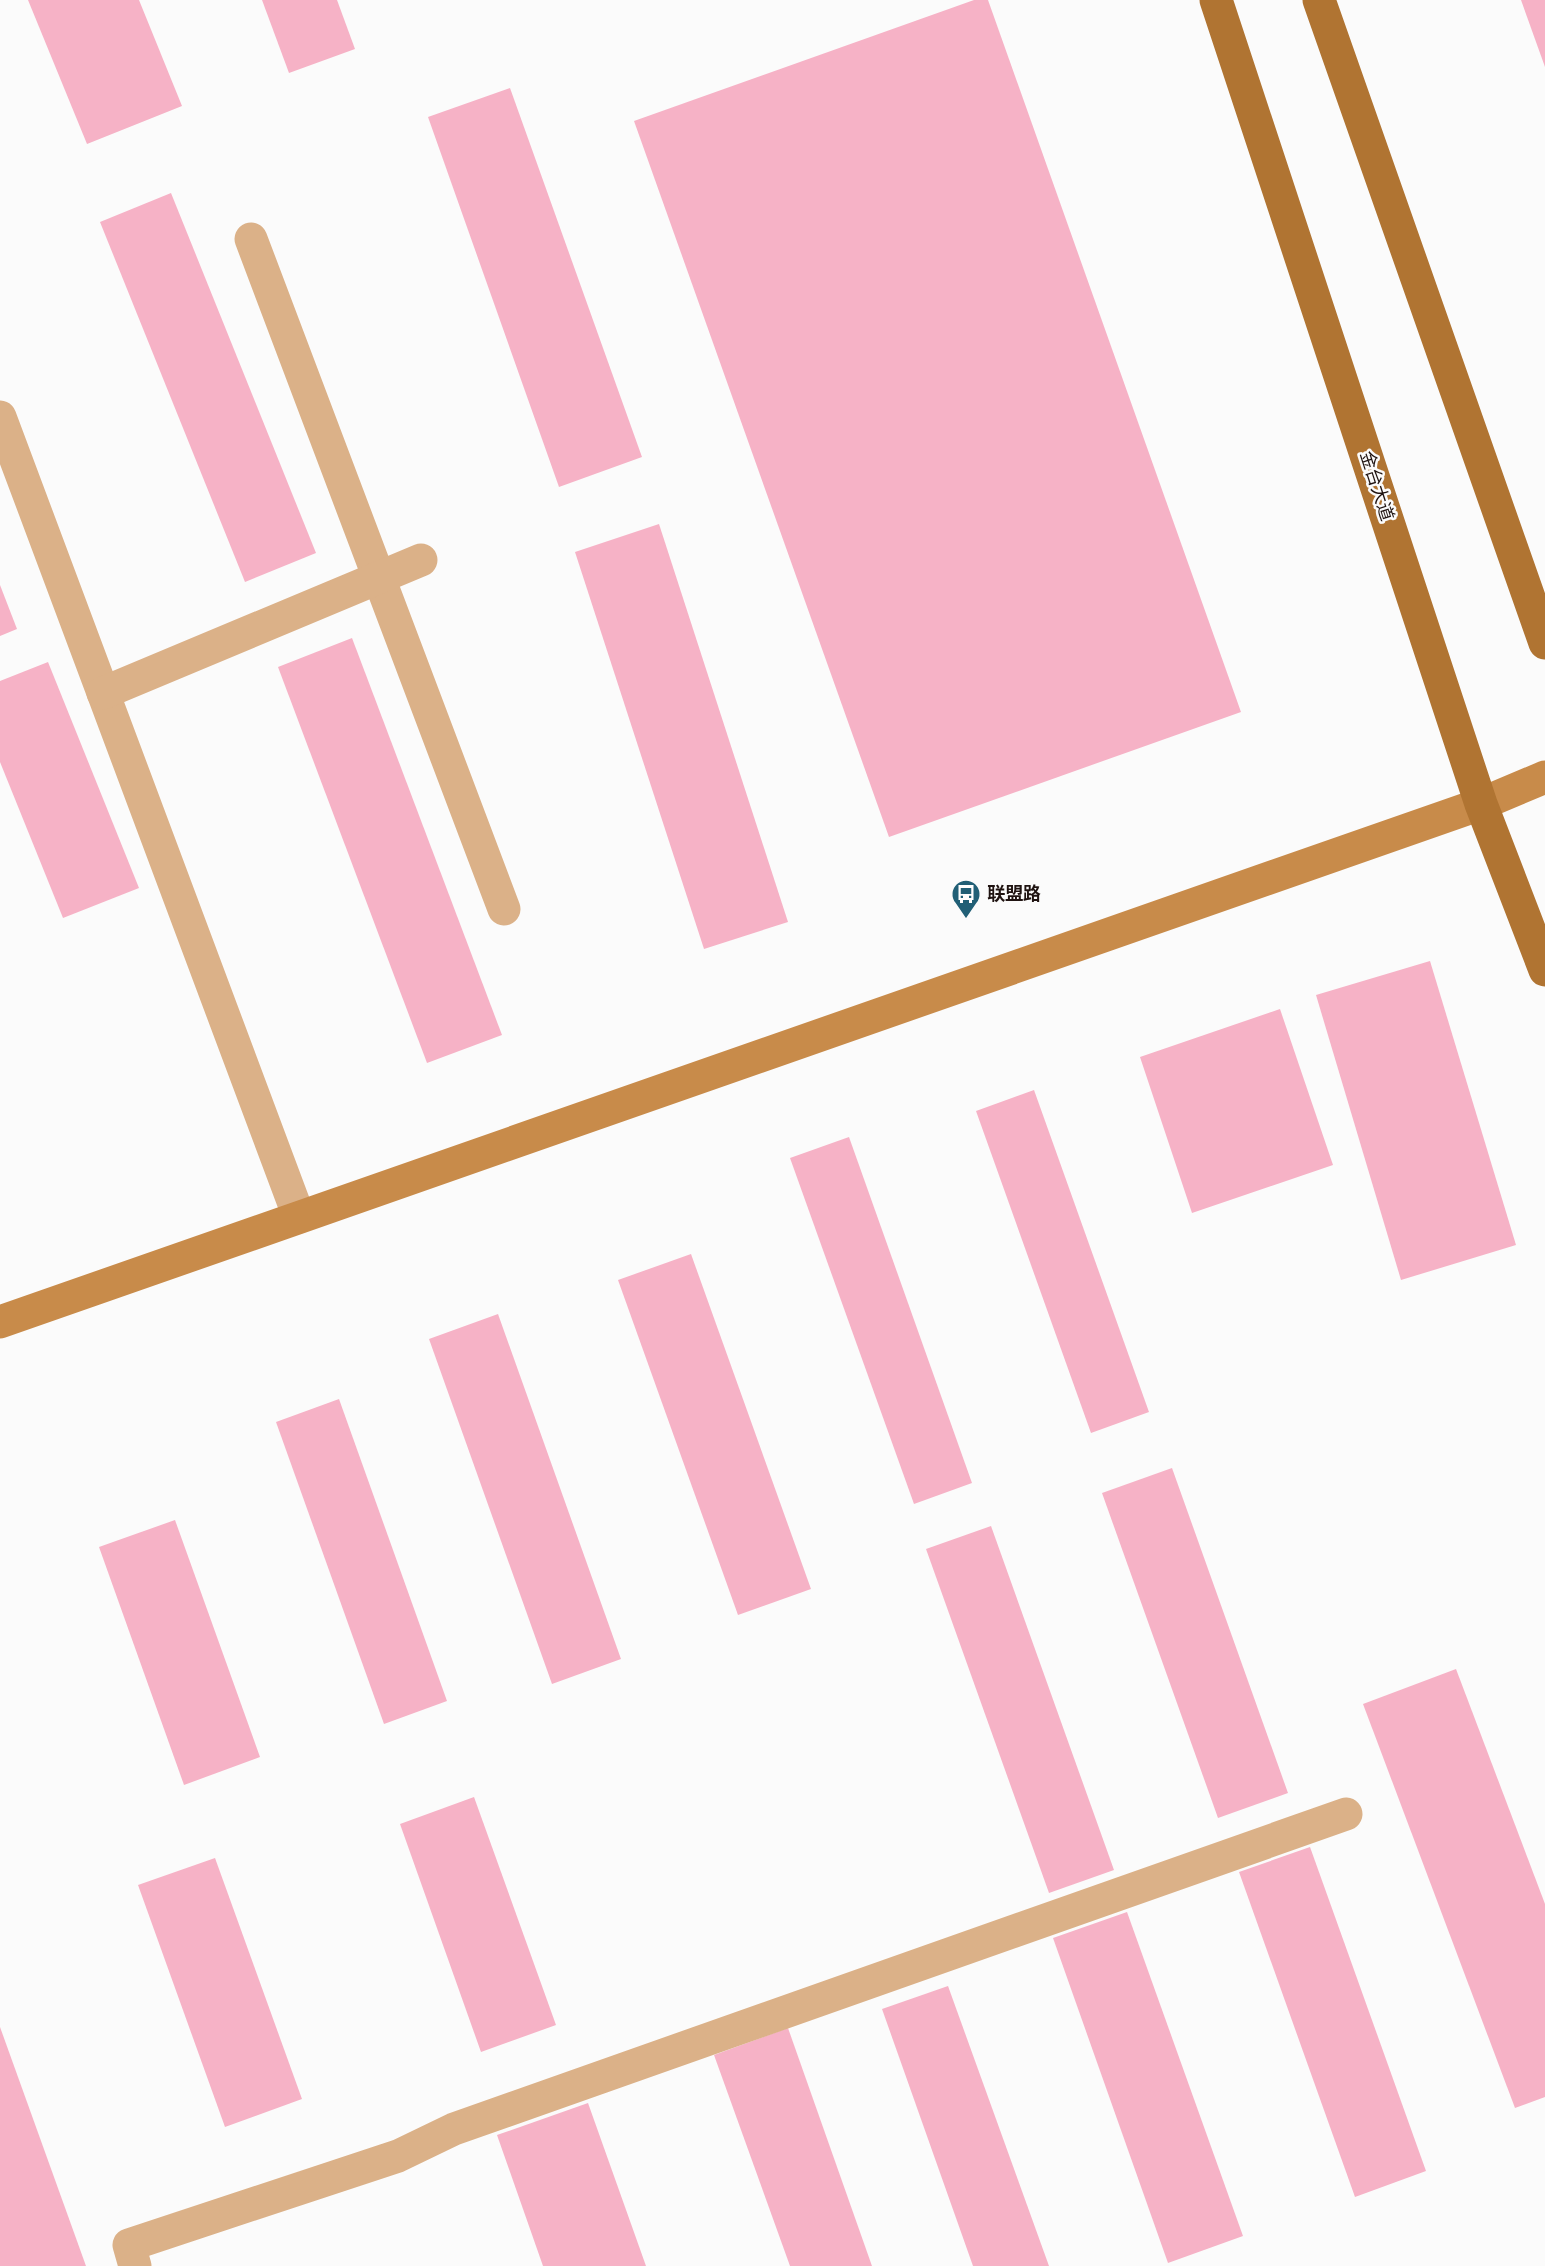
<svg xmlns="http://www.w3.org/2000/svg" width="1545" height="2266" viewBox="0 0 1545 2266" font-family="'Crimson Pro','Noto Sans SC',serif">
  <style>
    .building { fill: #f6b2c6 }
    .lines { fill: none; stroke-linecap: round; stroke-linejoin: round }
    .street { stroke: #dbb188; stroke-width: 33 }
    .secondary { stroke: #c88b4a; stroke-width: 33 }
    .primary { stroke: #b07432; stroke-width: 33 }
    .labels { text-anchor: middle; stroke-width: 5; stroke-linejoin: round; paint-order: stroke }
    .street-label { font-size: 18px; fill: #1f1311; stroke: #fbfbfb }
    .poi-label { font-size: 18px; font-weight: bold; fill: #1f1311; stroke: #fbfbfb; text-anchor: start }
  </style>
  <rect width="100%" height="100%" fill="#fbfbfb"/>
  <g class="building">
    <polygon points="28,0 139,0 182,106 87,144"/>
    <polygon points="262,0 337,0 355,49 289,73"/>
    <polygon points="974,0 988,0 1241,712 889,837 634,121"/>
    <polygon points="1521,0 1545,0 1545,67"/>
    <polygon points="510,88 642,457 559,487 428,117"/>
    <polygon points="171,193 316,553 245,582 100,222"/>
    <polygon points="659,524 788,922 704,949 575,552"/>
    <polygon points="0,585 17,629 0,636"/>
    <polygon points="352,638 502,1035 427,1063 278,667"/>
    <polygon points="48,662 139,888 63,918 0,762 0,681"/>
    <polygon points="1430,961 1516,1245 1401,1280 1316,995"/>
    <polygon points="1280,1009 1333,1165 1192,1213 1140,1057"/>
    <polygon points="1034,1090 1149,1412 1091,1433 976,1111"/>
    <polygon points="849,1137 972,1483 914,1504 790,1158"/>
    <polygon points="691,1254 811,1589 738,1615 618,1280"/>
    <polygon points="498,1314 621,1659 552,1684 429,1339"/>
    <polygon points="339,1399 447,1701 384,1724 276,1422"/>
    <polygon points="1172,1468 1288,1793 1218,1818 1102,1493"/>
    <polygon points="175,1520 260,1757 184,1785 99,1547"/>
    <polygon points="991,1526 1114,1870 1049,1893 926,1549"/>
    <polygon points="1456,1669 1545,1904 1545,2097 1515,2108 1363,1704"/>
    <polygon points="474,1797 556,2025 481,2052 400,1824"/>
    <polygon points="1310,1847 1426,2171 1355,2197 1239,1872"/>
    <polygon points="215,1858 302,2099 225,2127 138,1885"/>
    <polygon points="1127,1912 1243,2236 1168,2263 1053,1938"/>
    <polygon points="948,1986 1049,2266 973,2266 882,2009"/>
    <polygon points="0,2027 86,2266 0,2266"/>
    <polygon points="788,2028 872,2266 790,2266 714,2055"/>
    <polygon points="588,2103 646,2266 543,2266 497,2135"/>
  </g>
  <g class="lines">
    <g class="street">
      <polyline points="251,239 504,909"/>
      <polyline points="0,417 299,1217"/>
      <polyline points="103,693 421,560"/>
      <polyline points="135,2266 129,2245 398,2156 454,2129 1346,1814"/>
    </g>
    <polyline class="secondary" points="0,1322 1481,804 1545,777"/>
    <g class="primary">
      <polyline points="1216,0 1481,804 1545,970"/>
      <polyline points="1319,0 1545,643"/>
    </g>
  </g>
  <defs>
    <g id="bus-pin" transform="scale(1.5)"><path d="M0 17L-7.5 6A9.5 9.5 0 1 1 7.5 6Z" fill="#215f76" stroke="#fbfbfb"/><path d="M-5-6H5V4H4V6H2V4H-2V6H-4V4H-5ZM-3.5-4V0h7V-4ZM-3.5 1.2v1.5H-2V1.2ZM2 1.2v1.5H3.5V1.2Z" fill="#fff"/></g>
  </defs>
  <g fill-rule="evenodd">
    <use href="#bus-pin" x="966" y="894"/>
  </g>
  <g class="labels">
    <g class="street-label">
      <text transform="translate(1377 486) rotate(72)" y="6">金台大道</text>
    </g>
    <g class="poi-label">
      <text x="987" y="900">联盟路</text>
    </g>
  </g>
</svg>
